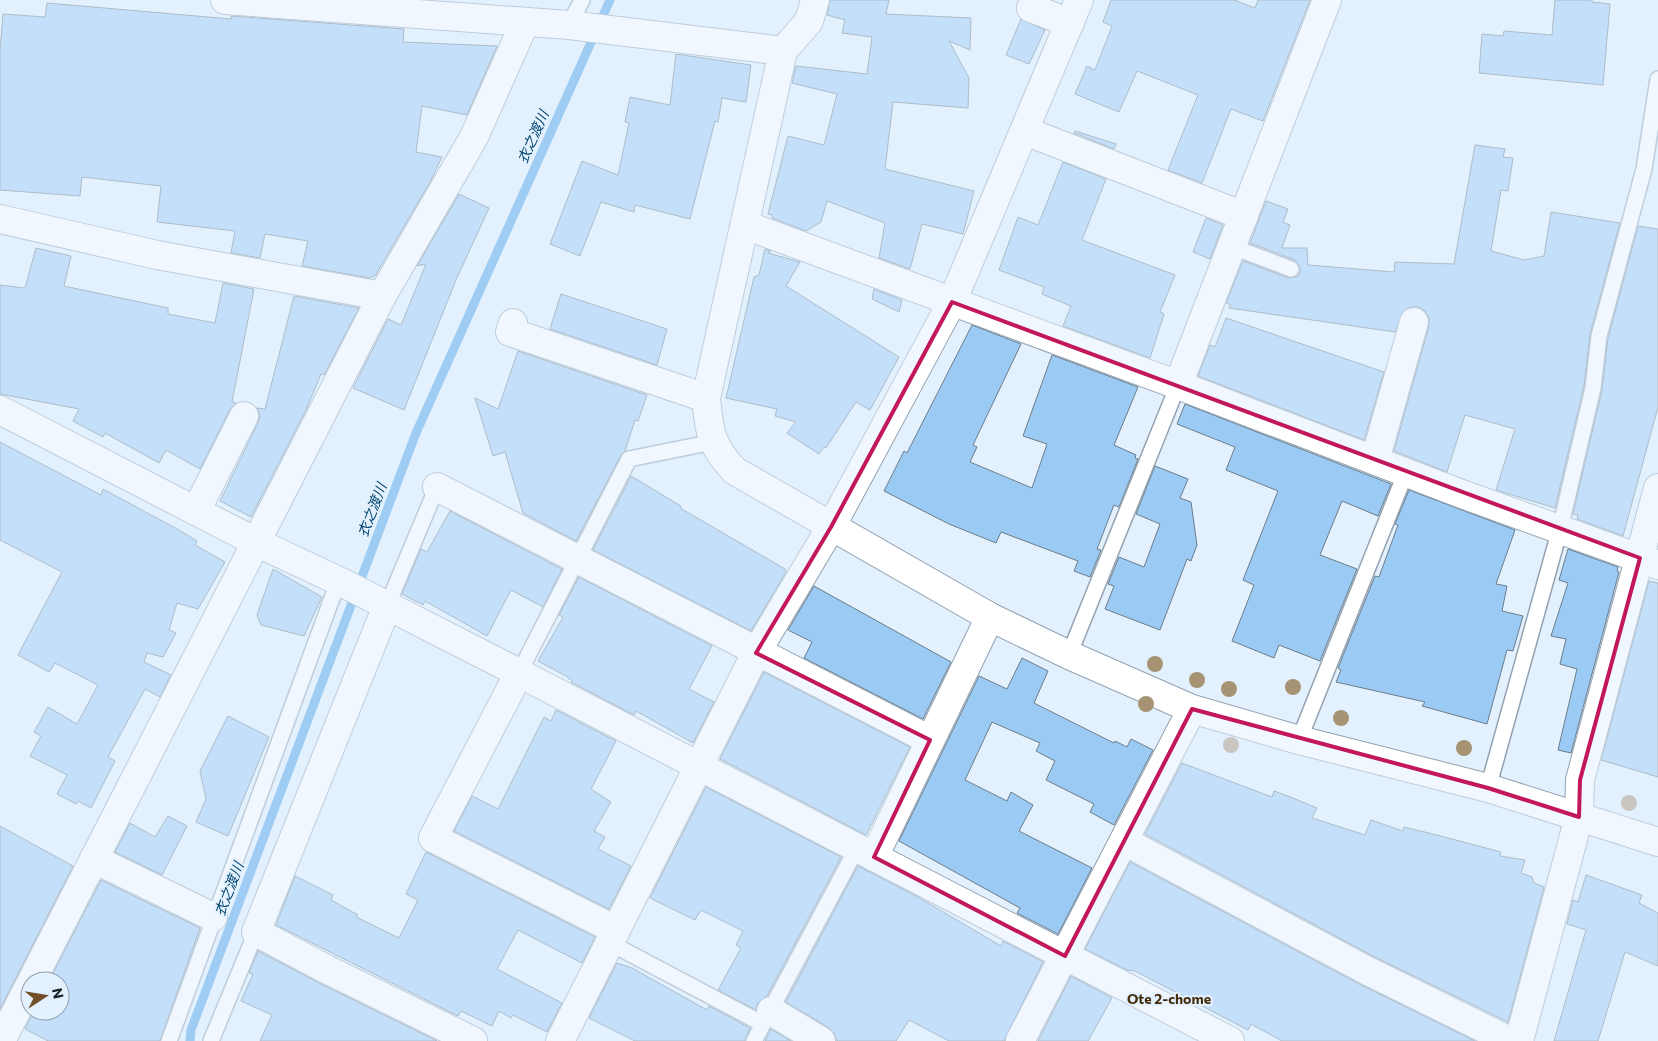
<svg xmlns="http://www.w3.org/2000/svg" width="1658" height="1041" viewBox="0 0 1658 1041" font-family="Commissioner,'Noto Sans JP',sans-serif">
  <style>
    .lines { fill: none; stroke-linecap: round; stroke-linejoin: round }
    .stream { stroke: #4ba1e4; stroke-width: 9 }
    .building { fill: #9bcbf4; stroke: #6c7c89 }
    .lane-casing { stroke: #92a2b1; stroke-width: 18 }
    .street-casing { stroke: #92a2b1; stroke-width: 30 }
    .secondary-casing { stroke: #92a2b1; stroke-width: 30 }
    .lane { stroke: #fff; stroke-width: 15 }
    .street { stroke: #fff; stroke-width: 28 }
    .secondary { stroke: #fff; stroke-width: 28 }
    .tree { fill: #a69374 }
    .marked { fill: none; stroke: #c2185b; stroke-width: 4; stroke-linejoin: round }
    .labels { text-anchor: middle; stroke-width: 4; stroke-linejoin: round; paint-order: stroke }
    .water-label { font-size: 14px; font-style: italic; fill: #00446f; stroke: #e3f1fe }
    .neighbourhood-label { font-size: 14px; font-weight: bold; fill: #462b0a; stroke: #e3f1fe }
  </style>
  <rect width="100%" height="100%" fill="#e3f1fe"/>
  <g class="lines">
    <polyline class="stream" points="190,1041 191,1030 416,433 610,0"/>
  </g>
  <g class="building">
    <polygon points="830,0 889,0 886,14 971,18 970,50 949,41 969,78 968,108 893,102 885,169 974,191 963,234 922,224 910,269 879,258 885,223 827,201 821,222 806,231 772,218 772,215 768,214 788,136 824,145 837,94 792,83 796,66 867,74 872,37 842,33 845,20 827,15"/>
    <polygon points="1111,0 1234,0 1255,8 1258,0 1310,0 1263,121 1231,109 1202,183 1168,170 1198,95 1137,71 1119,112 1075,94 1087,66 1095,70 1112,26 1103,22"/>
    <polygon points="1555,0 1592,0 1592,2 1610,4 1603,85 1479,73 1482,34 1503,36 1504,31 1552,35"/>
    <polygon points="47,3 231,19 231,16 404,29 403,42 497,46 467,115 422,106 416,152 442,157 430,182 375,276 370,278 302,266 308,241 265,234 260,258 231,253 235,231 157,222 161,186 82,177 80,196 0,190 0,51 3,14 45,17"/>
    <polygon points="1021,19 1045,30 1029,64 1006,55"/>
    <polygon points="676,54 751,65 746,102 722,98 718,122 715,121 690,219 635,205 634,212 601,202 580,256 550,244 582,161 618,175 629,123 625,122 630,97 670,105"/>
    <polygon points="1075,131 1116,144 1114,149 1074,133"/>
    <polygon points="1475,145 1505,149 1503,157 1513,158 1508,191 1501,190 1491,251 1524,260 1544,256 1551,212 1620,223 1590,334 1584,386 1555,508 1496,490 1515,429 1465,415 1447,472 1394,451 1429,326 1429,318 1425,311 1418,307 1410,307 1404,311 1395,332 1229,308 1231,305 1226,303 1243,261 1288,278 1297,277 1300,273 1300,267 1295,260 1250,243 1266,201 1288,209 1283,222 1290,225 1282,248 1307,248 1308,265 1394,272 1395,262 1454,264"/>
    <polygon points="1063,162 1106,179 1082,240 1175,275 1160,312 1164,314 1150,358 1063,326 1071,306 1042,294 1044,287 999,270 1018,217 1038,225"/>
    <polygon points="459,194 489,208 456,280 404,410 353,388 388,319 401,325 426,264 417,266"/>
    <polygon points="1206,218 1223,225 1210,259 1193,252"/>
    <polygon points="1638,226 1658,229 1658,407 1623,536 1577,519 1578,515 1573,514 1602,390 1608,338"/>
    <polygon points="36,248 71,256 64,286 168,308 168,314 215,323 223,283 254,289 232,402 236,403 230,409 200,469 166,450 159,463 105,433 103,437 73,421 79,409 0,394 0,285 25,288"/>
    <polygon points="765,249 771,251 768,253 800,262 786,286 899,357 870,410 856,402 826,448 824,447 819,454 787,433 796,422 775,416 777,409 726,398 754,277 759,275"/>
    <polygon points="874,289 902,300 899,312 872,299"/>
    <polygon points="561,294 667,329 657,365 550,329"/>
    <polygon points="294,296 359,308 324,375 321,374 306,410 251,517 220,501 258,423 260,415 257,408 265,409"/>
    <polygon points="1226,318 1384,372 1364,440 1198,376 1210,345 1215,347"/>
    <polygon points="972,325 1021,344 973,445 977,447 970,462 1032,488 1047,444 1023,436 1052,355 1138,387 1114,445 1136,455 1135,458 1138,459 1119,507 1114,505 1097,549 1101,550 1090,577 1074,571 1078,561 1001,532 996,543 949,524 884,491 904,451 907,453"/>
    <polygon points="518,351 647,395 638,421 635,420 625,451 621,455 576,541 523,513 505,452 493,456 475,398 498,409"/>
    <polygon points="1185,404 1391,484 1378,516 1342,501 1320,555 1357,569 1320,661 1279,645 1274,658 1232,641 1254,585 1243,580 1278,491 1226,470 1235,447 1177,424"/>
    <polygon points="0,442 101,495 103,489 179,530 197,541 195,545 225,562 198,609 177,603 169,630 176,633 163,657 147,653 144,662 171,675 160,697 145,689 108,757 115,761 91,808 78,801 76,804 57,794 67,775 30,756 41,736 34,732 48,707 77,724 98,685 55,663 49,672 18,655 62,572 0,540"/>
    <polygon points="1155,466 1188,479 1180,498 1191,502 1197,545 1191,561 1187,559 1160,630 1105,609 1114,586 1108,584 1119,557 1144,567 1160,524 1136,514"/>
    <polygon points="631,476 681,506 680,508 785,569 786,572 751,631 593,550"/>
    <polygon points="1409,490 1515,530 1496,584 1507,586 1502,611 1523,616 1513,651 1507,650 1487,724 1422,706 1425,702 1336,682 1341,670 1338,668 1375,576 1379,577 1398,525 1395,524"/>
    <polygon points="450,511 562,569 543,607 511,590 487,636 425,601 423,605 402,594 421,549 427,552"/>
    <polygon points="1568,549 1618,567 1617,571 1619,572 1571,753 1558,750 1577,669 1560,664 1566,639 1551,636 1568,583 1559,580"/>
    <polygon points="273,569 322,597 304,636 261,625 257,615"/>
    <polygon points="579,577 712,646 689,689 714,702 693,743 636,711 634,715 571,682 572,681 566,676 538,661 563,617 559,615"/>
    <polygon points="1649,581 1658,583 1658,777 1601,760"/>
    <polygon points="814,586 951,662 923,719 804,658 812,642 788,630"/>
    <polygon points="1022,658 1048,671 1034,703 1114,743 1115,741 1127,747 1131,739 1153,750 1114,825 1090,812 1094,804 1046,780 1055,761 1036,751 1040,743 992,722 965,780 1007,801 1011,792 1033,805 1019,831 1092,868 1058,934 1017,913 1020,908 899,841 979,676 1007,689"/>
    <polygon points="764,672 910,747 866,835 720,759"/>
    <polygon points="556,710 616,741 591,789 611,802 594,831 605,837 598,849 631,866 609,909 454,831 472,796 498,809 544,717 551,721"/>
    <polygon points="228,716 269,737 228,836 196,822 206,799 200,771"/>
    <polygon points="1182,763 1272,797 1274,791 1288,796 1317,808 1312,818 1365,835 1371,820 1403,831 1404,827 1437,835 1501,852 1500,856 1525,860 1521,873 1532,877 1534,883 1544,887 1508,1022 1373,956 1145,834"/>
    <polygon points="706,787 841,857 767,996 758,1003 756,1010 718,990 741,948 736,945 743,931 701,910 695,920 650,898"/>
    <polygon points="168,816 187,826 162,875 115,852 130,823 155,837"/>
    <polygon points="0,826 73,866 0,1009"/>
    <polygon points="426,852 595,937 582,963 518,930 497,969 562,1003 547,1032 513,1015 511,1018 499,1011 492,1026 461,1011 458,1016 276,925 295,876 333,895 331,900 358,915 356,917 399,938 418,900 406,894"/>
    <polygon points="1130,862 1359,984 1475,1041 1282,1041 1251,1024 1248,1030 1135,971 1127,970 1085,949"/>
    <polygon points="858,866 916,896 1001,946 1003,941 1043,962 1004,1041 949,1041 909,1020 896,1041 837,1041 834,1033 829,1028 786,1002"/>
    <polygon points="1586,875 1642,895 1639,903 1658,913 1658,966 1625,952 1598,1041 1554,1041 1586,930 1567,924 1573,900 1578,902"/>
    <polygon points="101,880 200,928 160,1041 48,1041 25,1029 34,1011 60,1011 60,981 49,981"/>
    <polygon points="258,951 321,984 437,1041 260,1041 272,1015 241,1001 253,974 249,973"/>
    <polygon points="617,963 632,968 707,1010 709,1006 750,1028 745,1041 635,1041 589,1018"/>
    <polygon points="1071,976 1112,998 1088,1041 1038,1041"/>
    <polygon points="771,1029 791,1041 765,1041"/>
  </g>
  <g class="lines">
    <g class="lane-casing">
      <g id="lane">
        <polyline points="569,25 582,0"/>
        <polyline points="1233,247 1291,269"/>
        <polyline points="387,606 437,487"/>
        <polyline points="1069,655 1178,385"/>
        <polyline points="519,673 629,459 713,442"/>
        <polyline points="1299,740 1406,472"/>
        <polyline points="1488,788 1560,529 1593,388 1599,336 1644,169 1658,79"/>
        <polyline points="610,943 763,1024"/>
        <polyline points="169,1041 338,582"/>
        <polyline points="211,1041 256,932"/>
        <polyline points="754,1041 857,848"/>
      </g>
    </g>
    <g class="street-casing">
      <g id="street">
        <polyline points="225,0 569,25 783,51 706,398 510,332 513,323"/>
        <polyline points="1031,8 1070,23"/>
        <polyline points="783,51 809,21 815,0"/>
        <polyline points="1025,131 1244,216"/>
        <polyline points="0,219 157,255 382,296"/>
        <polyline points="745,225 1178,385 1459,493 1658,565"/>
        <polyline points="1178,385 1327,0"/>
        <polyline points="0,410 256,542 345,584 519,673 1230,1041"/>
        <polyline points="1375,460 1414,322"/>
        <polyline points="437,487 930,740"/>
        <polyline points="196,511 244,416"/>
        <polyline points="387,606 256,932 328,970 473,1041"/>
        <polyline points="519,673 433,838 616,930"/>
        <polyline points="1124,841 1366,970 1510,1041"/>
        <polyline points="874,857 990,617"/>
        <polyline points="94,859 213,917"/>
        <polyline points="771,1011 821,1041"/>
        <polyline points="1,1041 382,296 474,137 525,22"/>
        <polyline points="560,1041 756,653 831,527"/>
        <polyline points="1020,1041 1192,709"/>
        <polyline points="1519,1041 1579,817 1580,780 1658,488"/>
      </g>
    </g>
    <g class="secondary-casing">
      <g id="secondary">
        <path d="M706,398c3,33 5,49 29,73l255,146 79,38 123,54 107,31 189,48 170,54"/>
        <polyline points="831,527 952,302 1079,0"/>
      </g>
    </g>
    <use href="#lane" class="lane"/>
    <use href="#street" class="street"/>
    <use href="#secondary" class="secondary"/>
  </g>
  <g class="tree">
    <circle cx="1155" cy="664" r="8"/>
    <circle cx="1197" cy="680" r="8"/>
    <circle cx="1293" cy="687" r="8"/>
    <circle cx="1229" cy="689" r="8"/>
    <circle cx="1146" cy="704" r="8"/>
    <circle cx="1341" cy="718" r="8"/>
    <circle cx="1231" cy="745" r="8"/>
    <circle cx="1464" cy="748" r="8"/>
    <circle cx="1629" cy="803" r="8"/>
  </g>
  <path d="M0 0H1658V1041H0ZM952,302l688,256 -60,222 -1,37 -91,-29 -296,-79 -127,247 -191,-99 56,-117 -174,-87 75,-126z" fill="#e3f1fe" fill-opacity=".55" fill-rule="evenodd"/>
  <path class="marked" d="M952,302l688,256 -60,222 -1,37 -91,-29 -296,-79 -127,247 -191,-99 56,-117 -174,-87 75,-126z"/>
  <g class="labels">
    <g class="water-label">
      <text transform="translate(533 137) rotate(-66)" y="5">衣之渡川</text>
      <text transform="translate(372 510) rotate(-69)" y="5">衣之渡川</text>
      <text transform="translate(229 889) rotate(-69)" y="5">衣之渡川</text>
    </g>
    <g class="neighbourhood-label">
      <text x="1169" y="1004">Ote 2-chome</text>
    </g>
  </g>
  <g transform="translate(45 996) rotate(78)"><circle r="24" fill="#e3f1fe" stroke="#939ea8"/>
  <path d="M0-4L9 19L0 12L-9 19Z" fill="#714e27"/>
  <text y="-8" font-size="14" font-weight="bold" text-anchor="middle" fill="#1a2126">N</text>
  </g>
</svg>
